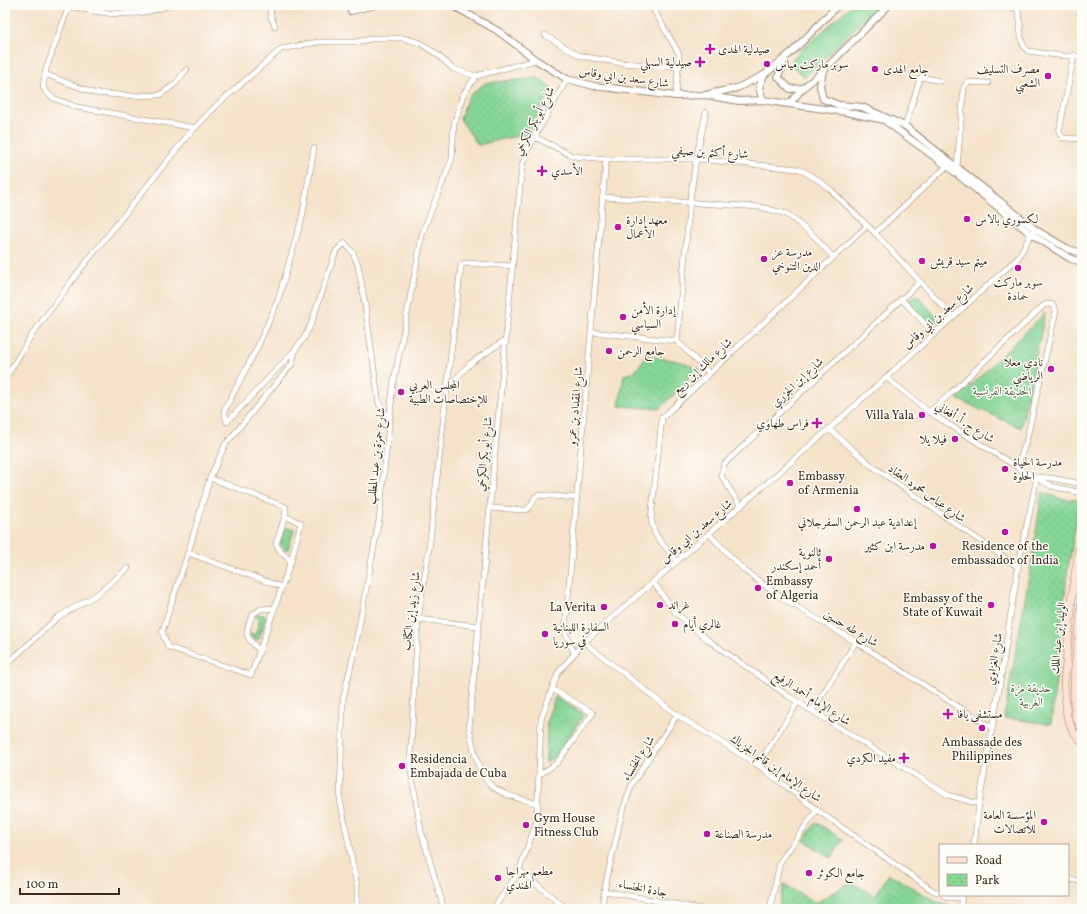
<svg xmlns="http://www.w3.org/2000/svg" width="1087" height="914" viewBox="0 0 1087 914" font-family="Vollkorn,Amiri,serif">
  <style>
    .grass { fill: #86d696; stroke: #60805a }
    .park { fill: url(#park-dots); stroke: #60805a }
    .lines { fill: none; stroke-linecap: round; stroke-linejoin: round }
    .minor-casing { stroke: #988674; stroke-width: 6 }
    .tertiary-casing { stroke: #988674; stroke-width: 8 }
    .secondary-casing { stroke: #988674; stroke-width: 8 }
    .minor { stroke: #fff; stroke-width: 5 }
    .tertiary { stroke: #fff; stroke-width: 6 }
    .secondary { stroke: #fee3d2; stroke-width: 7 }
    .poi-dot { fill: #b5179e; stroke: #fdfcf7; stroke-width: 1.5 }
    .labels { text-anchor: middle; stroke-width: 3; stroke-linejoin: round; paint-order: stroke }
    .poi-label { font-size: 12px; fill: #3b2a1e; stroke: #fdfcf7; text-anchor: start }
    .street-label { font-size: 12px; fill: #3b2a1e; stroke: #fdfcf7 }
    .park-label { font-size: 12px; fill: #525e42; stroke: #fdfcf7 }
  </style>
  <defs>
    <pattern id="park-dots" width="8" height="8" patternUnits="userSpaceOnUse"><rect width="8" height="8" fill="#86d696"/><path d="M2 2h.1M6 6h.1" fill="none" stroke="#75b881" stroke-width="1.8" stroke-linecap="round"/></pattern>
  </defs>
  <rect width="100%" height="100%" fill="#fdfcf7"/>
  <filter id="ink" filterUnits="userSpaceOnUse"><feTurbulence type="fractalNoise" baseFrequency=".025" numOctaves="2"/><feDisplacementMap in="SourceGraphic" scale="8" xChannelSelector="R" yChannelSelector="G"/><feConvolveMatrix kernelMatrix="1 2 1 2 8 2 1 2 1" color-interpolation-filters="sRGB"/></filter>
  <filter id="wash" filterUnits="userSpaceOnUse"><feTurbulence type="fractalNoise" baseFrequency=".012" numOctaves="4" result="noise"/><feDisplacementMap in="SourceGraphic" scale="16" xChannelSelector="R" yChannelSelector="G"/><feGaussianBlur stdDeviation="0.9" result="paint"/><feColorMatrix in="noise" values="0 0 0 0 0 0 0 0 0 0 0 0 0 0 0 0 0 1.4 0 .05"/><feComposite in="paint" operator="in"/></filter>
  <g filter="url(#wash)">
    <rect width="100%" height="100%" fill="#f5e2c9"/>
    <g class="grass">
      <polygon points="852,5 879,5 805,77 792,66 793,58"/>
      <polygon points="288,528 294,530 288,549 285,550 280,544 286,529"/>
      <polygon points="257,614 264,615 266,618 259,639 256,640 254,640 250,635 250,634 255,635 260,620 256,617"/>
    </g>
    <g class="park">
      <polygon points="538,78 552,89 527,135 507,138 478,145 460,119 468,97 485,83"/>
      <polygon points="917,295 939,320 931,327 907,302"/>
      <polygon points="1045,313 1021,428 957,399"/>
      <polygon points="646,356 679,361 700,369 659,409 619,406 624,375 635,372"/>
      <polygon points="1042,492 1062,499 1080,500 1067,575 1051,724 1004,718 1031,565"/>
      <polygon points="555,697 584,714 557,755 546,763 547,720"/>
      <polygon points="816,822 843,840 831,858 804,840"/>
      <polygon points="889,874 939,903 951,907 951,909 778,909 784,885 816,903 851,882 875,896"/>
    </g>
  </g>
  <g filter="url(#ink)">
    <g class="lines">
      <g class="minor-casing">
        <g id="minor">
          <polyline points="71,5 66,14 46,69 43,87 46,92 53,98 77,107 195,128"/>
          <polyline points="204,5 211,5"/>
          <polyline points="270,5 271,17 275,26"/>
          <polyline points="651,5 679,54 676,96"/>
          <path d="M71,6c32,9 67,12 99,-1"/>
          <path d="M1003,6l13,2c9,13 -1,32 12,43l35,5h19"/>
          <polyline points="545,35 578,55 586,57 622,63 679,67"/>
          <polyline points="1074,55 1059,132 1063,138 1082,139"/>
          <polyline points="45,74 94,93 133,96 160,95 175,84 187,69"/>
          <polyline points="905,126 920,79 922,77 940,81"/>
          <polyline points="535,137 573,156 606,159 696,159 799,169 817,179 832,191 875,233 953,317"/>
          <polyline points="957,167 964,87 968,82 988,83"/>
          <polyline points="603,197 760,207 787,214 814,236 833,257"/>
          <polyline points="875,233 947,166"/>
          <polyline points="901,299 935,334"/>
          <polyline points="592,332 677,341 709,373"/>
          <polyline points="677,341 690,200 696,159 706,112"/>
          <polyline points="295,350 227,422 224,411 257,348 278,300 302,218 314,148"/>
          <polyline points="886,377 929,412 1017,467 1051,486 1082,493"/>
          <polyline points="5,379 31,336 76,275 188,135 216,106 281,49 318,42 356,42 376,38 403,38 420,43 438,55 453,69 476,76"/>
          <polyline points="447,388 461,265 465,263 513,266"/>
          <polyline points="929,412 951,393 1044,305 1048,304 1053,305 1056,311 1026,442 1017,467"/>
          <polyline points="829,429 872,466 1018,567"/>
          <polyline points="1037,477 1051,478 1082,484"/>
          <polyline points="210,478 286,507 285,516 276,544 281,552 291,561"/>
          <polyline points="741,507 721,475 724,464 920,282"/>
          <path d="M489,508l37,2c6,-2 6,-8 9,-13l4,-2 38,3"/>
          <polyline points="285,516 301,523 291,561 251,675 168,647 162,632 188,553 210,478 225,445 292,364 295,350 304,338 311,324 336,251 345,243 353,253 358,265 364,298 379,404 390,420"/>
          <polyline points="709,534 744,570 782,598 856,642 992,728"/>
          <polyline points="188,553 282,587"/>
          <polyline points="677,562 655,534 651,519 662,418 867,226"/>
          <polyline points="653,582 675,612 708,640 788,696 948,795 979,804"/>
          <polyline points="418,619 478,626"/>
          <polyline points="584,642 677,715 758,765 817,810 932,890 940,893"/>
          <path d="M260,651c-16,-16 -16,-16 -7,-37l8,-5 14,-1"/>
          <polyline points="574,653 565,632 606,159"/>
          <polyline points="5,658 8,663 5,677"/>
          <polyline points="8,663 58,617 96,595 128,568"/>
          <polyline points="812,711 856,642"/>
          <polyline points="758,765 798,702"/>
          <polyline points="539,775 557,763 593,713 552,689"/>
          <path d="M538,804c-14,-5 -35,-8 -46,-18 -16,-14 -18,-39 -23,-58l53,-563 6,-16 39,-70"/>
          <polyline points="974,845 979,804 1000,683 1018,567 1037,477"/>
          <polyline points="519,870 567,909"/>
          <polyline points="1068,879 1082,881"/>
          <polyline points="604,891 701,909"/>
          <polyline points="943,895 949,898 962,898"/>
          <polyline points="357,909 357,886 340,799 343,699 355,648 379,520 393,386 423,231 452,159 454,124 463,95 476,76 536,60"/>
          <polyline points="444,909 421,831 410,765 418,619 429,549 447,388 471,363 505,340"/>
          <polyline points="493,909 518,873 537,821 541,719 558,673 584,642 829,429 1018,258 1031,234 1033,232"/>
          <polyline points="602,909 604,891 622,813 632,784 677,715"/>
          <polyline points="770,909 780,862 817,810"/>
          <polyline points="960,909 962,896"/>
        </g>
      </g>
      <g class="tertiary-casing">
        <g id="tertiary">
          <polyline points="452,5 498,31 536,60 567,79 594,86 676,96 705,95 739,101 763,100 789,104 846,112 884,120 947,166 1031,234 1071,259 1082,262"/>
          <polyline points="351,11 374,5"/>
          <polyline points="785,59 778,77 790,89 803,88"/>
          <polyline points="823,71 820,86 823,99 839,105 862,107 905,126 1036,230 1068,249 1082,253"/>
          <polyline points="709,94 737,88 764,75 793,51 838,5"/>
          <polyline points="763,100 759,88 764,75"/>
          <polyline points="789,104 803,88 823,71 889,5"/>
        </g>
      </g>
      <g class="secondary-casing">
        <g id="secondary">
          <polyline points="1082,532 1074,580 1064,684 1067,716 1073,731 1082,742"/>
          <polyline points="1082,600 1074,678 1075,716 1082,730"/>
        </g>
      </g>
      <use href="#minor" class="minor"/>
      <use href="#tertiary" class="tertiary"/>
      <use href="#secondary" class="secondary"/>
    </g>
  </g>
  <g class="poi-dot">
    <path d="M708 43h4v4h4v4h-4v4h-4v-4h-4v-4h4z"/>
    <path d="M698 56h4v4h4v4h-4v4h-4v-4h-4v-4h4z"/>
    <circle cx="767" cy="64" r="4"/>
    <circle cx="875" cy="69" r="4"/>
    <circle cx="1048" cy="76" r="4"/>
    <path d="M540 165h4v4h4v4h-4v4h-4v-4h-4v-4h4z"/>
    <circle cx="967" cy="219" r="4"/>
    <circle cx="618" cy="227" r="4"/>
    <circle cx="764" cy="259" r="4"/>
    <circle cx="922" cy="261" r="4"/>
    <circle cx="1018" cy="268" r="4"/>
    <circle cx="623" cy="317" r="4"/>
    <circle cx="609" cy="351" r="4"/>
    <circle cx="1051" cy="369" r="4"/>
    <circle cx="401" cy="392" r="4"/>
    <circle cx="922" cy="415" r="4"/>
    <path d="M815 417h4v4h4v4h-4v4h-4v-4h-4v-4h4z"/>
    <circle cx="955" cy="439" r="4"/>
    <circle cx="1005" cy="469" r="4"/>
    <circle cx="790" cy="483" r="4"/>
    <circle cx="857" cy="509" r="4"/>
    <circle cx="1005" cy="532" r="4"/>
    <circle cx="933" cy="546" r="4"/>
    <circle cx="829" cy="559" r="4"/>
    <circle cx="758" cy="588" r="4"/>
    <circle cx="660" cy="605" r="4"/>
    <circle cx="991" cy="605" r="4"/>
    <circle cx="604" cy="607" r="4"/>
    <circle cx="675" cy="624" r="4"/>
    <circle cx="545" cy="634" r="4"/>
    <path d="M946 708h4v4h4v4h-4v4h-4v-4h-4v-4h4z"/>
    <circle cx="982" cy="728" r="4"/>
    <path d="M902 752h4v4h4v4h-4v4h-4v-4h-4v-4h4z"/>
    <circle cx="402" cy="766" r="4"/>
    <circle cx="1044" cy="822" r="4"/>
    <circle cx="526" cy="825" r="4"/>
    <circle cx="707" cy="834" r="4"/>
    <circle cx="809" cy="873" r="4"/>
    <circle cx="498" cy="878" r="4"/>
  </g>
  <g class="labels">
    <g class="poi-label">
      <text x="718" y="53">صيدلية الهدى</text>
      <text x="692" y="66" text-anchor="end">صيدلية السهلي</text>
      <text x="775" y="68">سوبر ماركت مياس</text>
      <text x="883" y="73">جامع الهدى</text>
      <text x="1040" y="73" text-anchor="end">مصرف التسليف<tspan x="1040" dy="14">الشعبي</tspan></text>
      <text x="551" y="175">الأسدي</text>
      <text x="975" y="223">لكسوري بالاس</text>
      <text x="626" y="224">معهد إدارة<tspan x="626" dy="14">الأعمال</tspan></text>
      <text x="772" y="256">مدرسة عز<tspan x="772" dy="14">الدين التنوخي</tspan></text>
      <text x="930" y="265">ميتم سيد قريش</text>
      <text x="1018" y="286" text-anchor="middle">سوبر ماركت<tspan x="1018" dy="14">حمادة</tspan></text>
      <text x="631" y="314">إدارة الأمن<tspan x="631" dy="14">السياسي</tspan></text>
      <text x="617" y="355">جامع الرحمن</text>
      <text x="1043" y="366" text-anchor="end">نادي معلا<tspan x="1043" dy="14">الرياضي</tspan></text>
      <text x="409" y="389">المجلس العربي<tspan x="409" dy="14">للإختصاصات الطبية</tspan></text>
      <text x="914" y="419" text-anchor="end">Villa Yala</text>
      <text x="809" y="427" text-anchor="end">فراس طهاوي</text>
      <text x="947" y="443" text-anchor="end">فيلا يلا</text>
      <text x="1013" y="466">مدرسة الحياة<tspan x="1013" dy="14">الحلوة</tspan></text>
      <text x="798" y="480">Embassy<tspan x="798" dy="14">of Armenia</tspan></text>
      <text x="857" y="526" text-anchor="middle">إعدادية عبد الرحمن السفرجلاني</text>
      <text x="925" y="550" text-anchor="end">مدرسة ابن كثير</text>
      <text x="1005" y="550" text-anchor="middle">Residence of the<tspan x="1005" dy="14">embassador of India</tspan></text>
      <text x="821" y="556" text-anchor="end">ثالنوية<tspan x="821" dy="14">أحمد إسكندر</tspan></text>
      <text x="766" y="585">Embassy<tspan x="766" dy="14">of Algeria</tspan></text>
      <text x="983" y="602" text-anchor="end">Embassy of the<tspan x="983" dy="14">State of Kuwait</tspan></text>
      <text x="668" y="609">غراند</text>
      <text x="596" y="611" text-anchor="end">La Verita</text>
      <text x="683" y="628">غالري أيام</text>
      <text x="553" y="631">السفارة اللبنانية<tspan x="553" dy="14">في سوريا</tspan></text>
      <text x="957" y="718">مستشفى يافا</text>
      <text x="982" y="746" text-anchor="middle">Ambassade des<tspan x="982" dy="14">Philippines</tspan></text>
      <text x="896" y="762" text-anchor="end">مفيد الكردي</text>
      <text x="410" y="763">Residencia<tspan x="410" dy="14">Embajada de Cuba</tspan></text>
      <text x="1036" y="819" text-anchor="end">المؤسسة العامة<tspan x="1036" dy="14">للاتصالات</tspan></text>
      <text x="534" y="822">Gym House<tspan x="534" dy="14">Fitness Club</tspan></text>
      <text x="715" y="838">مدرسة الصناعة</text>
      <text x="506" y="875">مطعم مهراجا<tspan x="506" dy="14">الهندي</tspan></text>
      <text x="817" y="877">جامع الكوثر</text>
    </g>
    <g class="street-label">
      <text transform="translate(624 77) rotate(8)" y="4">شارع سعد بن ابي وقاس</text>
      <text transform="translate(534 121) rotate(-63)" y="4">شارع أبو بكر الكرخي</text>
      <text transform="translate(710 152) rotate(3)" y="4">شارع أكثم بن صيفي</text>
      <text transform="translate(938 316) rotate(-42)" y="4">شارع سعد بن ابي وقاس</text>
      <text transform="translate(702 366) rotate(-43)" y="4">شارع مالك إبن ربيع</text>
      <text transform="translate(797 382) rotate(-43)" y="4">شارع إبن الجزري</text>
      <text transform="translate(575 406) rotate(-85)" y="4">شارع المقداد بن عمرو</text>
      <text transform="translate(965 422) rotate(32)" y="4">شارع ج. أ. أفغاني</text>
      <text transform="translate(484 454) rotate(-84)" y="4">شارع أبو بكر الكرخي</text>
      <text transform="translate(376 456) rotate(-84)" y="4">شارع حمزة بن عبد المطلب</text>
      <text transform="translate(927 493) rotate(35)" y="4">شارع عباس محمود العقاد</text>
      <text transform="translate(696 531) rotate(-41)" y="4">شارع سعد بن ابي وقاس</text>
      <text transform="translate(411 611) rotate(-83)" y="4">شارع زيد إبن الكتاب</text>
      <text transform="translate(851 628) rotate(31)" y="4">شارع طه حسين</text>
      <text transform="translate(1058 638) rotate(-84)" y="4">الوليد إبن عبد الملك</text>
      <text transform="translate(994 659) rotate(-81)" y="4">شارع الغزاوي</text>
      <text transform="translate(812 698) rotate(33)" y="4">شارع الإمام أحمد الرفيع</text>
      <text transform="translate(638 758) rotate(-58)" y="4">شارع الخنساء</text>
      <text transform="translate(776 768) rotate(35)" y="4">شارع الإمام إبن قائم الجزياك</text>
      <text transform="translate(643 888) rotate(11)" y="4">جادة الخنساء</text>
    </g>
    <g class="park-label">
      <text x="1002" y="395">الحديقة الفرنسية</text>
      <text x="1031" y="692">حديقة مزة<tspan x="1031" dy="14">الغربية</tspan></text>
    </g>
  </g>
  <rect width="1087" height="914" fill="none" stroke="#fdfcf7" stroke-width="20"/>
  <rect x="939" y="844" width="130" height="52" fill="#fdfcf7" stroke="#afa8a0"/>
  <rect x="947" y="857" width="20" height="6" fill="#fee3d2" stroke="#afa8a0"/>
  <text x="975" y="864" font-size="12" fill="#3b2a1e">Road</text>
  <rect x="947" y="874" width="20" height="12" fill="url(#park-dots)" stroke="#afa8a0"/>
  <text x="975" y="884" font-size="12" fill="#3b2a1e">Park</text>
  <path d="M20 888v6h99v-6" fill="none" stroke="#3b2a1e" stroke-width="2"/>
  <text x="26" y="888" font-size="12" fill="#3b2a1e" stroke="#fdfcf7" stroke-width="3" paint-order="stroke">100 m</text>
</svg>
